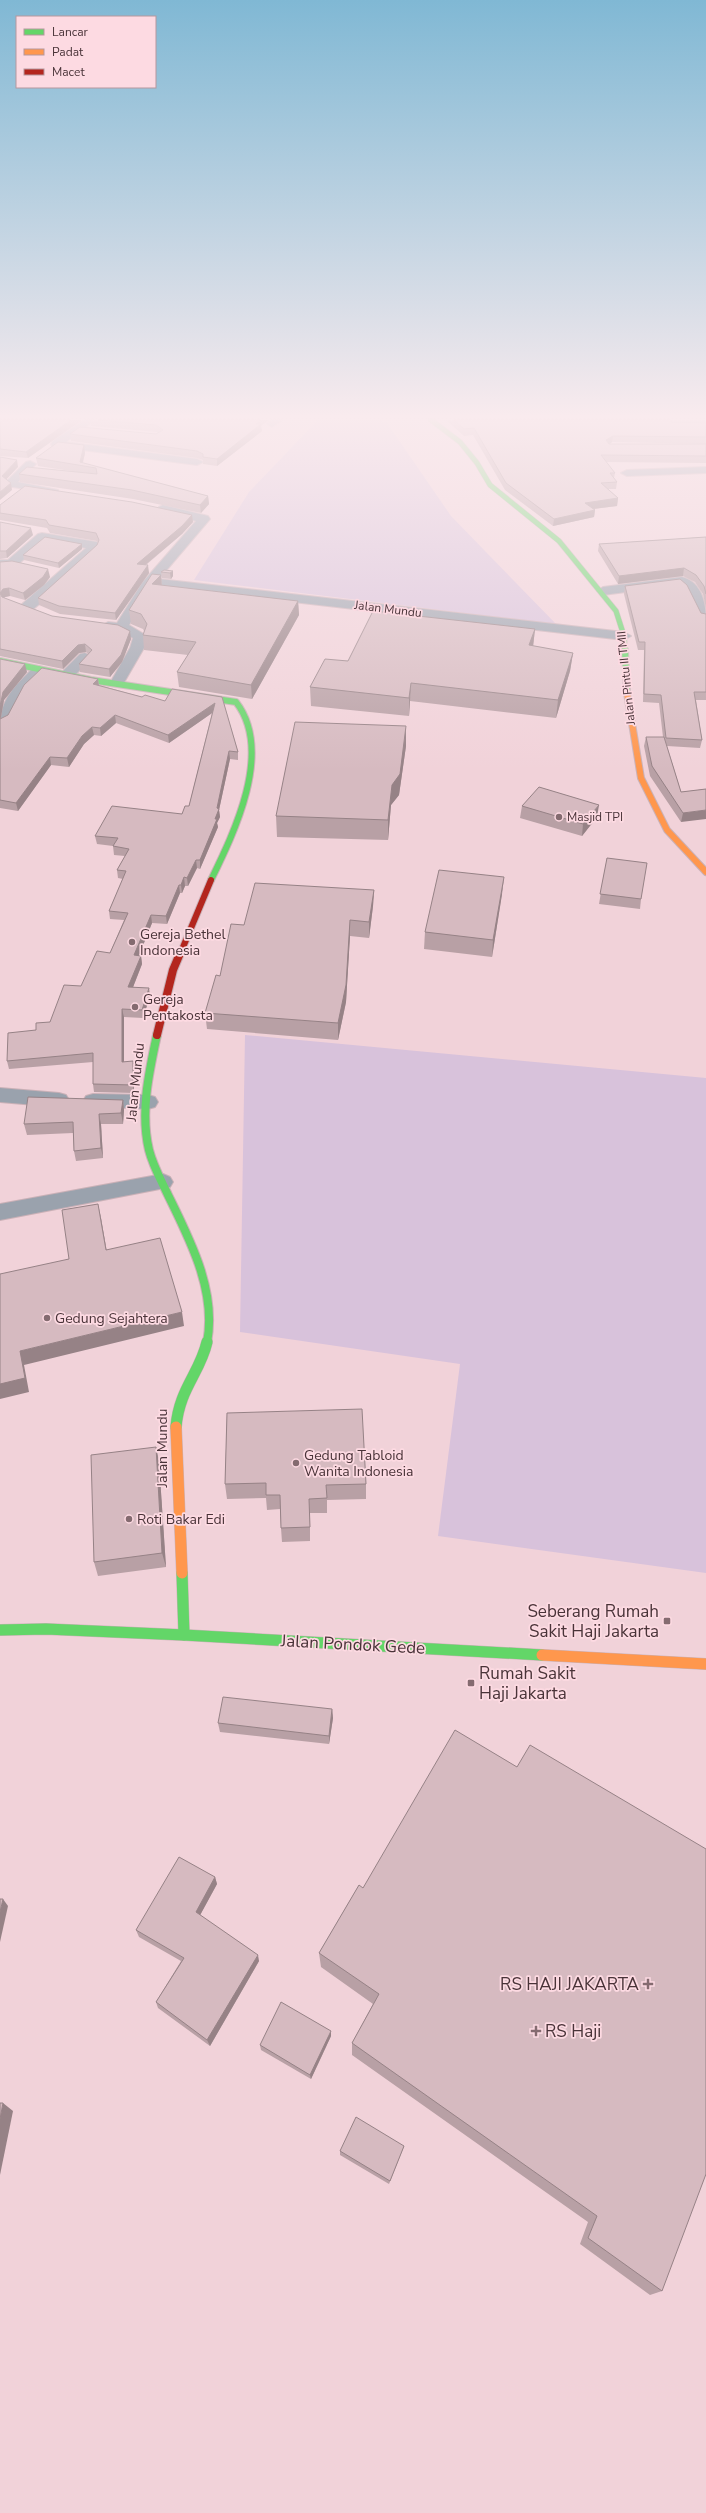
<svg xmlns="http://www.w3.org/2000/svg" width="706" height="2513" viewBox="0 0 706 2513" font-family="'Nunito Sans',sans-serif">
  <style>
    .green { fill: #d8c2db }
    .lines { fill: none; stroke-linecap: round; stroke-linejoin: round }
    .street-casing { stroke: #cab1b7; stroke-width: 2 }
    .fast-far3-casing { stroke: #cab1b7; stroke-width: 6 }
    .fast-far2-casing { stroke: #cab1b7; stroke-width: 8 }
    .fast-far1-casing { stroke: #cab1b7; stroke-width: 10 }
    .fast-casing { stroke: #cab1b7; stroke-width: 12 }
    .slow-far1-casing { stroke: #cab1b7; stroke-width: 8 }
    .slow-casing { stroke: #cab1b7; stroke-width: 12 }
    .jam-far1-casing { stroke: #cab1b7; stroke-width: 8 }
    .jam-casing { stroke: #cab1b7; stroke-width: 10 }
    .street { fill: #9aa2ad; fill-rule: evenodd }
    .fast-far3 { stroke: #63d668; stroke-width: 5 }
    .fast-far2 { stroke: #63d668; stroke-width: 6 }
    .fast-far1 { stroke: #63d668; stroke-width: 8 }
    .fast { stroke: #63d668; stroke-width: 11 }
    .slow-far1 { stroke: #ff974d; stroke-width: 6 }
    .slow { stroke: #ff974d; stroke-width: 11 }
    .jam-far1 { stroke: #b3261e; stroke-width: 6 }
    .jam { stroke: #b3261e; stroke-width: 8 }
    .wall { fill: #b8a0a5 }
    .shaded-wall { fill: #968286 }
    .building { fill: #d6bac0; stroke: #968286 }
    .poi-dot { fill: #846b70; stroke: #fddae2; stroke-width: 1.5 }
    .labels { text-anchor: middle; stroke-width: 3.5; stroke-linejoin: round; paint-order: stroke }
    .far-street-label { font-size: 12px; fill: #493338; stroke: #fddae2 }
    .far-poi-label { font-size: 12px; fill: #493338; stroke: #fddae2; text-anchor: start }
    .poi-label { font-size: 14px; fill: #493338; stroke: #fddae2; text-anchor: start }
    .street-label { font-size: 14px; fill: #493338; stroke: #fddae2 }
    .near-poi-label { font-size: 17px; fill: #493338; stroke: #fddae2; text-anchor: end }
    .near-street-label { font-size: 17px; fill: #493338; stroke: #fddae2 }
  </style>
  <rect width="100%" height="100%" fill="#f1d2d9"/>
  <g class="green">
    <polygon points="318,420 378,420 387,423 451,516 556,624 194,580 249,492"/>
    <polygon points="245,1035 706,1078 706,1573 438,1536 460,1364 240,1332"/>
  </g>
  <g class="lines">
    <g class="street-casing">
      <g id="street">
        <polygon points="84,420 95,420 66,442 197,459 203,462 197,465 52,446 51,444 53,441"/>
        <polygon points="271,420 282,420 272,427 267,424"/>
        <polygon points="30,461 36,464 18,482 58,490 58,494 6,486 6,482 26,462"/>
        <polygon points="706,467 706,473 627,476 621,473 627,470"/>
        <polygon points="163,505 208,516 210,519 159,579 624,632 631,636 624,640 153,586 129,625 147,636 144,648 122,686 112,686 110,683 130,648 133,638 119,631 103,629 101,626 108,622 117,623 142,583 196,521 159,511 159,507"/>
        <polygon points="42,533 97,542 99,548 58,584 55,591 31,611 26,612 19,608 21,605 86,548 45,541 15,567 0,568 0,560 8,560 38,534"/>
        <path d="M682,577c20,5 24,27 24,44l-5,-1 -14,-28 -8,-7 -76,10 -6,-4 6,-4z"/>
        <polygon points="85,653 92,657 90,660 72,678 62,678 60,675 62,672 80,654"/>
        <path d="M39,666l7,4c-6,9 -17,14 -22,22 -7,11 -10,32 -24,35 0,-28 15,-41 34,-60z"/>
        <polygon points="0,1088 59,1093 66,1095 69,1100 66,1105 59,1107 0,1102"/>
        <polygon points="93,1094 148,1095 155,1097 158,1102 155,1107 148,1109 86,1106 83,1101 86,1096"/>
        <polygon points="163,1174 170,1177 173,1182 170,1187 0,1220 0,1204"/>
      </g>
    </g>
    <g class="fast-far3-casing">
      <polyline id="fast-far3" points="431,420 460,442 477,463 490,485 559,541 616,611 624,636 625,651"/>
    </g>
    <g class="fast-far2-casing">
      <g id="fast-far2">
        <polyline points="625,650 627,693"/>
        <path d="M0,661l91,19 145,22c38,49 -2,131 -25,178"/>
      </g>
    </g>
    <g class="fast-far1-casing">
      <path id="fast-far1" d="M157,1035c-8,37 -17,77 -8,115 4,16 12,30 19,45 22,45 49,96 39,148"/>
    </g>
    <g class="fast-casing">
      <g id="fast">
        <path d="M176,1427c3,-38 24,-54 31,-85"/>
        <polyline points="182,1573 184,1635"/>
        <polyline points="0,1630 46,1629 184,1635 542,1655"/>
      </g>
    </g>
    <g class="slow-far1-casing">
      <polyline id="slow-far1" points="627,693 641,778 667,830 706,872"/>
    </g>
    <g class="slow-casing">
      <g id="slow">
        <polyline points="176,1427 182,1573"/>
        <polyline points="542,1655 706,1664"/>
      </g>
    </g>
    <g class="jam-far1-casing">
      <polyline id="jam-far1" points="181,952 211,880"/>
    </g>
    <g class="jam-casing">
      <polyline id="jam" points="157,1035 173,970 181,951"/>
    </g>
    <use href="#street" class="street"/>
    <use href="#fast-far3" class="fast-far3"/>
    <use href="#fast-far2" class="fast-far2"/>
    <use href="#fast-far1" class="fast-far1"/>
    <use href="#fast" class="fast"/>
    <use href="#slow-far1" class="slow-far1"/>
    <use href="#slow" class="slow"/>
    <use href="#jam-far1" class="jam-far1"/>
    <use href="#jam" class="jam"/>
  </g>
  <g class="wall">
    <polygon points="0,420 82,420 28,458 0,456"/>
    <polygon points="91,420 156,420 261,426 262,431 217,466 203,464 203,460 197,458 71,441 70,434 156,434 158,432 157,432 91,426"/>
    <polygon points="446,420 706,420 706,422 685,422 706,423 706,444 612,442 610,444 706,444 706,463 606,462 615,473 614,478 617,482 616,489 608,489 618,498 617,506 594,509 595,510 594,517 553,526 505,490 473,435 464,436"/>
    <polygon points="85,453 83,463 208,496 209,504 201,513 133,499 20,482 19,474 71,471 38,466 36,458"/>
    <polygon points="0,505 193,522 182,534 146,565 149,573 116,620 60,614 39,605 38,598 97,545 98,543 97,541 50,533 47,528 0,520"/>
    <polygon points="0,522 33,535 7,558 0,559"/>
    <polygon points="706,537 706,608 703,594 695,582 683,576 618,584 598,551 599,544"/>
    <polygon points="82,549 59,568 24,560 23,555"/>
    <polygon points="0,562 50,577 44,585 25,600 10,596 5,597 4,598 52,616 131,639 122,662 110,677 80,672 79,664 88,654 86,652 79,653 63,669 0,656"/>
    <polygon points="173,571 173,576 171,579 162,578 161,572"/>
    <polygon points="161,575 162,586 298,601 299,615 252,699 179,687 177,672 188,655 144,650 143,635 144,631 143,629 131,624 129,610"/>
    <polygon points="625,586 706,614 706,700 696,700 702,740 700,748 667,746 681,792 706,789 681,822 650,776 644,746 646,737 663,737 659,703 643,702 644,650 638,650 624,594"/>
    <polygon points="535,629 533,646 573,653 570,671 556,718 410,701 409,716 311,706 310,687 348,661"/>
    <polygon points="0,659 27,672 4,700 1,718 98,679 99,685 142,697 165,701 222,697 238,752 238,760 230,759 219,810 220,817 217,823 218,827 200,869 197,868 188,886 185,886 182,893 180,893 167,924 152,923 139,955 141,956 142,964 133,987 150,996 143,1018 124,1017 124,1062 134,1069 134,1093 94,1092 93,1084 93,1062 9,1069 7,1061 36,1030 50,1022 110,953 124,920 110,919 109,911 123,879 118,878 117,870 125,856 114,855 113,846 97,844 95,836 182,814 189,806 212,713 169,743 116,723 101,736 94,735 84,744 69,767 51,765 18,811 0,808"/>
    <polygon points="406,746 399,795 391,805 388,840 277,837 276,816"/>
    <polygon points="522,806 597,817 582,836 520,818"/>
    <polygon points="607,858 641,899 640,909 599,904"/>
    <polygon points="374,890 373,906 369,938 350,936 346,1002 338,1040 207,1029 205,1013 220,976"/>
    <polygon points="502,894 492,957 424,949 425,932"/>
    <polygon points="123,1100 124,1110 123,1124 101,1124 103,1158 76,1161 74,1151 73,1133 27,1135 24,1124"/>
    <polygon points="227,1413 366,1484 366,1499 327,1500 327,1513 310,1513 310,1541 282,1542 281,1528 280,1509 267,1510 266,1498 227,1499 225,1484"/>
    <polygon points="156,1447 159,1462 166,1567 98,1576 94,1562"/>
    <polygon points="332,1709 333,1718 329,1744 220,1732 218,1723"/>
    <polygon points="215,1877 217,1884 200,1915 259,1961 210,2046 158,2008 156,2002 181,1961 139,1937 136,1930"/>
    <polygon points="359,1885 662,2291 650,2295 580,2244 588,2222 352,2055 352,2043 373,2004 321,1967 319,1953"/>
    <polygon points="331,2036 311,2079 261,2050 260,2045"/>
    <polygon points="404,2146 403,2149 389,2184 340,2155 340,2151"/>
  </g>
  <g class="shaded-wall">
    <polygon points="71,420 82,420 28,458 26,452"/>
    <polygon points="261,420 269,420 261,426 262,431 217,466 217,459"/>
    <polygon points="613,436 612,442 606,447 606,440"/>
    <polygon points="84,445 85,453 82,465 80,462"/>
    <polygon points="17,460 18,467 3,483 2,476"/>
    <polygon points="11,483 12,490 0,500 0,492"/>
    <polygon points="208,496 209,504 201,513 200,505"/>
    <polygon points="618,498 617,506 584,510 585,503"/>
    <polygon points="595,510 594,517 553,526 554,519"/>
    <polygon points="192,515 193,522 182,534 138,571 137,564"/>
    <polygon points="31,528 33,535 7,558 6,551"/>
    <polygon points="82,544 82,549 59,568 58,563"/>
    <polygon points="148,565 149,573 116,620 115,613"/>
    <polygon points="684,568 683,576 618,584 619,576"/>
    <polygon points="48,569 50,577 44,585 25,600 23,593"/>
    <polygon points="173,571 173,576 171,579 170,573"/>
    <polygon points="161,575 162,589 152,584"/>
    <polygon points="9,588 10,596 5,597 2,600 0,593 3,589"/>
    <polygon points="298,601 299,615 252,699 251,685"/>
    <polygon points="535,629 533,647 529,645"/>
    <polygon points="130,631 131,639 122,662 110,677 109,669"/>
    <polygon points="85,644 86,652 79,653 63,669 62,661 78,645"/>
    <polygon points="573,653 570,671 556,718 558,700"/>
    <polygon points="25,664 27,672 4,700 0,722 0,706 3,692"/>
    <polygon points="98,679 99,687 93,684"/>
    <polygon points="411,683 410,701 409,716 409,698"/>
    <polygon points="215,703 215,711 169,743 168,735"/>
    <polygon points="115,715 116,723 101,736 100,728"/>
    <polygon points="406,726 406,746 399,795 391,805 388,840 388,820 392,785"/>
    <polygon points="92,727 94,735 84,744 69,767 67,758 82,736"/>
    <polygon points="229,751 230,759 219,810 220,817 217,823 218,827 200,869 200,860 217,808"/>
    <polygon points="50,757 51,765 18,811 16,803"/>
    <polygon points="599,805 597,817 582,836 583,824"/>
    <polygon points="706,810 706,819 681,822 683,813"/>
    <polygon points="196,860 197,868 188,886 187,878"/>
    <polygon points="184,877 185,886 182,893 181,885"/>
    <polygon points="504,877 502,894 492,957 493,940"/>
    <polygon points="179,885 180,893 167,924 166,916"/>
    <polygon points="374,890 373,906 369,938 369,922"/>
    <polygon points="151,915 152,923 136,963 134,955"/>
    <polygon points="350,920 350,936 346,1002 338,1040 338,1023"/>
    <polygon points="141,956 142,964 130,995 128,987"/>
    <polygon points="149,988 150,996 143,1018 142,1010"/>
    <polygon points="122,1009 124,1017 124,1070 122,1062"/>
    <polygon points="133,1061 134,1069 134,1093 133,1085"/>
    <polygon points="123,1100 124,1110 123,1124 121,1113"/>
    <polygon points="99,1114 101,1124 103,1158 101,1148"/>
    <polygon points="98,1204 101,1218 109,1264 106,1250"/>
    <polygon points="182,1312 184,1326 24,1365 29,1392 0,1399 0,1384 20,1351"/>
    <polygon points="156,1447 159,1462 166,1567 162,1553"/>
    <polygon points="332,1709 333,1718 329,1744 329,1736"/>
    <polygon points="215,1877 217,1884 198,1919 196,1912"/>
    <polygon points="3,1899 8,1906 0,1942 0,1912"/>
    <polygon points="258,1955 259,1961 210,2046 207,2040"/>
    <polygon points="331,2031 331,2036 311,2079 310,2075"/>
    <polygon points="3,2103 13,2111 0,2175 0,2119"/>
  </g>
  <g class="building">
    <polygon points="0,420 71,420 26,452 0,449"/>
    <polygon points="98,420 261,420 256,424 261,424 217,459 203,457 203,454 197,451 70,434 80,427 156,434 163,430 156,425"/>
    <polygon points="454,420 671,420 671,422 706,423 706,437 613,436 606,440 609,444 706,444 706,456 601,455 615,473 610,473 617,482 601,483 618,498 585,503 595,510 554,519 506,483 474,428 464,429"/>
    <polygon points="58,442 84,445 80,462 208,496 200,505 132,490 19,474 27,467 97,474 96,468 36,458"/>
    <polygon points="0,457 17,460 2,476 11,483 0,492"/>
    <polygon points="25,486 132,502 192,515 182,526 137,564 148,565 115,613 59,606 38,598 97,545 99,540 96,533 49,525 46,520 0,513 0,505"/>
    <polygon points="0,522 31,528 6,551 0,551"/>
    <polygon points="45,537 82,544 58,563 23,555"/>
    <polygon points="706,537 706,594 704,586 696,575 684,568 619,576 599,544"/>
    <polygon points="12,561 48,569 43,577 23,593 9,588 3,589 0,593 2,597 52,616 118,625 130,631 121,655 109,669 79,664 92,650 85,644 78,645 62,661 0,649 0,562"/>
    <polygon points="164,570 173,571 170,573 161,572"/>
    <polygon points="152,574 161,575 152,584 298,601 251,685 177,672 196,642 143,635 147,624 141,614 129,610"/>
    <polygon points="680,579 687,585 701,613 706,614 706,692 694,692 702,740 666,738 661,695 644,694 645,642 639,642 625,586"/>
    <polygon points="373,611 535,629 529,645 573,653 558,700 411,683 409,698 310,687 325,659 348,661"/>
    <polygon points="0,659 25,664 3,692 0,706"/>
    <polygon points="42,668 98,679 93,684 142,697 145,695 165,701 172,689 222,697 238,752 229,751 217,808 219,809 215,819 217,819 200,860 196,860 187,878 184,877 181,885 179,885 166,916 151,915 134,955 141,956 128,987 149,988 142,1010 122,1009 122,1062 133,1061 133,1085 93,1084 93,1053 7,1061 8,1033 36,1030 36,1023 50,1022 64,985 81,986 97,951 110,953 128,913 109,911 126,871 117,870 129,849 113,846 118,838 95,836 112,806 182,814 185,806 189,806 215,703 168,735 115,715 100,728 92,727 82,736 67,758 50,757 16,803 0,800 0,719 8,715 24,685"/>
    <polygon points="295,722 406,726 400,774 392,785 388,820 276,816"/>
    <polygon points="646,737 664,737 681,792 706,789 706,810 683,813 652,766"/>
    <polygon points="539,787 599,805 583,824 522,806"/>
    <polygon points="607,858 647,863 641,899 600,894"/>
    <polygon points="439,870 504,877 493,940 425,932"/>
    <polygon points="255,883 374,890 369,922 350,920 346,985 338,1023 205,1013 216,975 220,976 231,924 244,925"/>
    <polygon points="28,1097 123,1100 121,1113 99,1114 101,1148 74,1151 73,1122 24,1124"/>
    <polygon points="98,1204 106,1250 160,1238 182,1312 20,1351 25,1378 0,1384 0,1274 69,1259 62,1210"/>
    <polygon points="362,1409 366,1484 326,1485 327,1498 309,1499 310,1527 281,1528 280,1495 266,1495 266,1483 225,1484 227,1413"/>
    <polygon points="156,1447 162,1553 94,1562 91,1455"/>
    <polygon points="223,1697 332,1709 329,1736 218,1723"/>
    <polygon points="455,1730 517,1767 530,1745 706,1849 706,2174 662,2291 588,2238 597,2216 352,2043 379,1994 319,1953 359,1885 363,1888"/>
    <polygon points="179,1857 215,1877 196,1912 258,1955 207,2040 156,2002 184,1958 136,1930"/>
    <polygon points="0,1899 3,1899 0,1912"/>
    <polygon points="281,2002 331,2031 310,2075 260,2045"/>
    <polygon points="0,2103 3,2103 0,2119"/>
    <polygon points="356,2117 404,2146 390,2181 340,2151"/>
  </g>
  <linearGradient id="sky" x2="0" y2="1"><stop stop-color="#80b8d4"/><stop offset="0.54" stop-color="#f9ebee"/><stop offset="1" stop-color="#f9ebee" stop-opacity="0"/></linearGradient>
  <rect width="706" height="771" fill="url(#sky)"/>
  <g class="poi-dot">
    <circle cx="559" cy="817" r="4"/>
    <circle cx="132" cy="942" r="4"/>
    <circle cx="135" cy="1007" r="4"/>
    <circle cx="47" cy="1318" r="4"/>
    <circle cx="296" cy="1463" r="4"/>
    <circle cx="129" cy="1519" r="4"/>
    <rect x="663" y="1617" width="8" height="8" rx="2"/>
    <rect x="467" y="1679" width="8" height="8" rx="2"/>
    <path d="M646 1978h4v4h4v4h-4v4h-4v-4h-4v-4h4z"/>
    <path d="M534 2025h4v4h4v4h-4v4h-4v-4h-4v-4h4z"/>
  </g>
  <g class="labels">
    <g class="far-street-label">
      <text transform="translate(388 609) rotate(7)" y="4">Jalan Mundu</text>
      <text transform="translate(626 678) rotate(-96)" y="4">Jalan Pintu II TMII</text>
    </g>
    <g class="far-poi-label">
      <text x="567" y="821">Masjid TPI</text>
    </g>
    <g class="poi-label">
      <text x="140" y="939">Gereja Bethel<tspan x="140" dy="16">Indonesia</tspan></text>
      <text x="143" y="1004">Gereja<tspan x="143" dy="16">Pentakosta</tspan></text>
      <text x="55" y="1323">Gedung Sejahtera</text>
      <text x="304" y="1460">Gedung Tabloid<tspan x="304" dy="16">Wanita Indonesia</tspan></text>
      <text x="137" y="1524">Roti Bakar Edi</text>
    </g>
    <g class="street-label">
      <text transform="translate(135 1082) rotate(-84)" y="5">Jalan Mundu</text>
      <text transform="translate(162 1448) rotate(-90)" y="5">Jalan Mundu</text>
    </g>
    <g class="near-poi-label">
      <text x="659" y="1617">Seberang Rumah<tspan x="659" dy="20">Sakit Haji Jakarta</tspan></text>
      <text x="479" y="1679" text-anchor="start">Rumah Sakit<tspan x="479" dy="20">Haji Jakarta</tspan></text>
      <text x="639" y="1990">RS HAJI JAKARTA</text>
      <text x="545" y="2037" text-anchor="start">RS Haji</text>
    </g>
    <g class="near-street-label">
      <text transform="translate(353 1644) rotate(3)" y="6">Jalan Pondok Gede</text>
    </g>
  </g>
  <rect x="16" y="16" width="140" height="72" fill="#fddae2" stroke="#b5979e"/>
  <rect x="24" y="29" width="20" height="6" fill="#63d668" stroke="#b5979e"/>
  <text x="52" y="36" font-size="12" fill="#493338">Lancar</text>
  <rect x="24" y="49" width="20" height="6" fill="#ff974d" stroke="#b5979e"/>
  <text x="52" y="56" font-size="12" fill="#493338">Padat</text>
  <rect x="24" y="69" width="20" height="6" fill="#b3261e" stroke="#b5979e"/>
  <text x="52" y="76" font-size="12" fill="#493338">Macet</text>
</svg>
